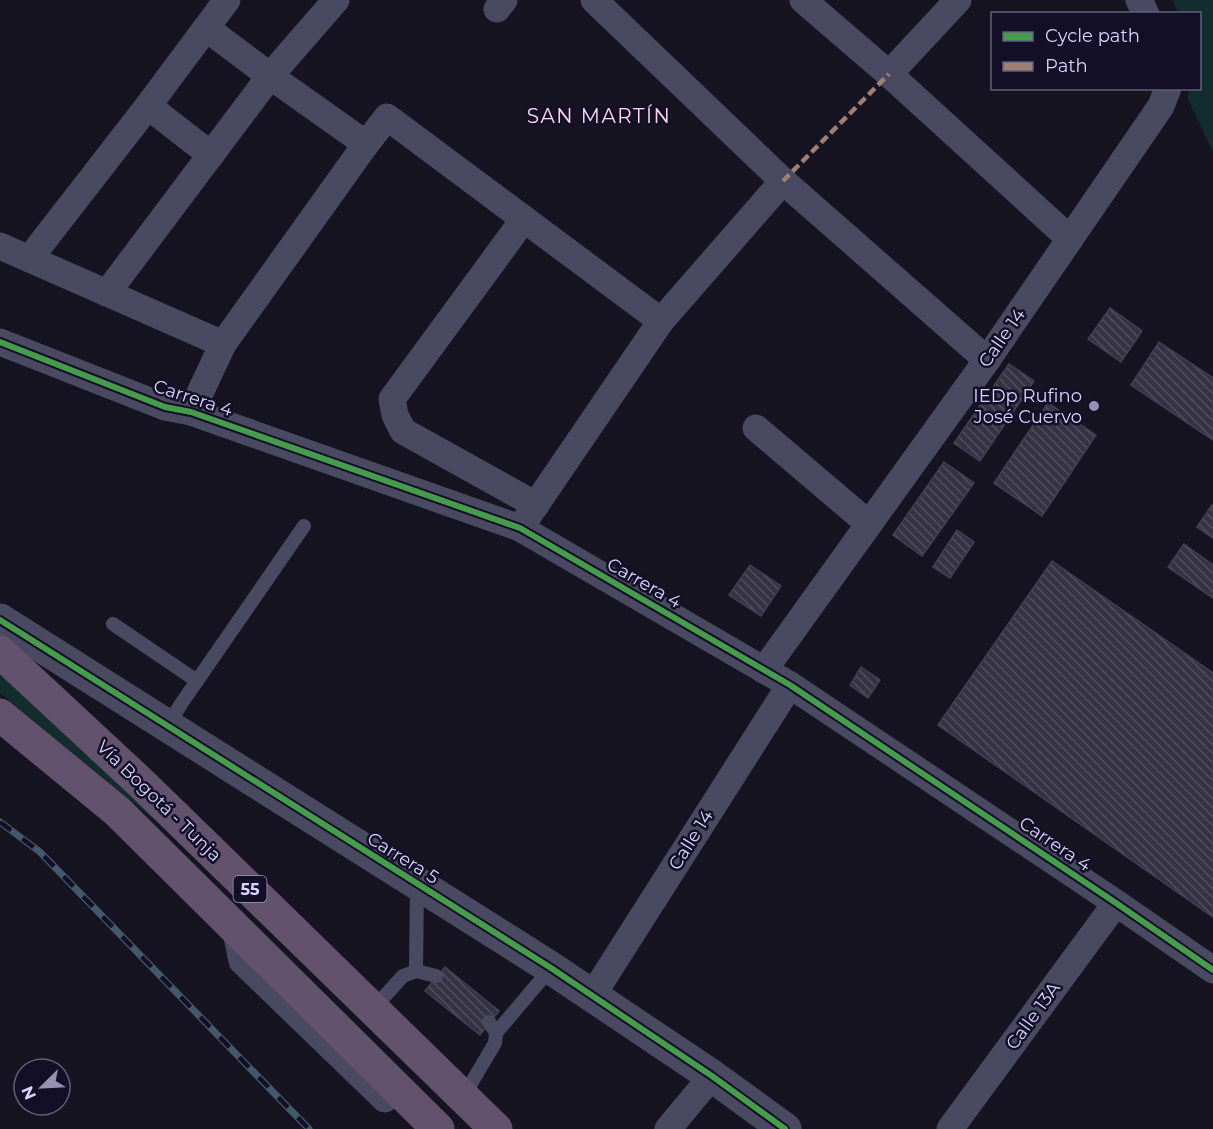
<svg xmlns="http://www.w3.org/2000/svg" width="1213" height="1129" viewBox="0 0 1213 1129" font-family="Montserrat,sans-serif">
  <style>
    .grass { fill: #132c2d }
    .building { fill: url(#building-back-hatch); stroke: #433f54; stroke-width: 1.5 }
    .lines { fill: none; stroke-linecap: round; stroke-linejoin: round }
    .service { stroke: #4a4962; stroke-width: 14 }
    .minor { stroke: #4a4962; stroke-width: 27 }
    .tertiary { stroke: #4a4962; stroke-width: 33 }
    .trunk { stroke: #62526e; stroke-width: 33 }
    .rail-casing { stroke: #43596b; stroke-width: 7 }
    .rail { stroke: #130f26; stroke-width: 4.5; stroke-dasharray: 14; stroke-linecap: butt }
    .quiet { stroke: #9e8076; stroke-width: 4.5; stroke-dasharray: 9 4.5; stroke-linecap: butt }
    .cycleway-casing { stroke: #130f26; stroke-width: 10 }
    .cycleway { stroke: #469c4c; stroke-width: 6 }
    .poi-dot { fill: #9591b1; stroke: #130f26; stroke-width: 2 }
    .labels { text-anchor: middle; stroke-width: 5; stroke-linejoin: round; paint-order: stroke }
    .shield { fill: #130f26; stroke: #9e99be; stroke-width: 1.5 }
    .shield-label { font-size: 16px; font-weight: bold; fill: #d9d4ff }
    .street-label { font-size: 18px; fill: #d9d4ff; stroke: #130f26 }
    .poi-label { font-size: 18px; fill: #d9d4ff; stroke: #130f26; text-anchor: end }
    .neighbourhood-label { font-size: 20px; letter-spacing: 1.5px; fill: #ffd6f0; stroke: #130f26 }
  </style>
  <defs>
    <pattern id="building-back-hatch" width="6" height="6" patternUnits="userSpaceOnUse" patternTransform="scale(1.5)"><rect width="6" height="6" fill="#343243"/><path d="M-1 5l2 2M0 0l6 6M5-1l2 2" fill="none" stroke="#514f5f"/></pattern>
  </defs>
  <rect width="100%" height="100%" fill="#161421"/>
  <g class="grass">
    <polygon points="1172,0 1213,0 1213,152 1187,97 1190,89 1200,88 1200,14 1178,13"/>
    <polygon points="0,671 73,736 157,822 0,693"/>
  </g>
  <g class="building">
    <polygon points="1110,308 1142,331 1121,362 1088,339"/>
    <polygon points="1159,342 1213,378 1213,440 1131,385"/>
    <polygon points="1009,364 1034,381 980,461 954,443"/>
    <polygon points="1048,403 1096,435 1042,516 994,483"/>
    <polygon points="944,462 974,483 922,556 893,535"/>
    <polygon points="1212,505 1213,506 1213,538 1197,527"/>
    <polygon points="957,530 974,542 950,578 933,567"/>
    <polygon points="1184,544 1213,565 1213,598 1168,567"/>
    <polygon points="1052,561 1213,673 1213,917 938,725"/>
    <polygon points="750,565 781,586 761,616 729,595"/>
    <polygon points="861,667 880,680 868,698 850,685"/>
    <polygon points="445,967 499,1011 480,1035 425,991"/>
  </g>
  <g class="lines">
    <g class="service">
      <polyline points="113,624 197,681"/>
      <polyline points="168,725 181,704 304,526"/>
      <polyline points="416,971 417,886"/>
      <polyline points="373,1009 403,976 416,971 436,976"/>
      <polyline points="496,1033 551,968"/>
      <polyline points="463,1097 495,1043 496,1033 489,1022"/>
    </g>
    <g class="minor">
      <polyline points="227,0 206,28 270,76 366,144"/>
      <polyline points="594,0 783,181 987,360"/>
      <polyline points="803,0 889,74 1070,239"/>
      <polyline points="1139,0 1146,14"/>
      <polyline points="497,9 504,0"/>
      <polyline points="889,74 958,0"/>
      <polyline points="148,106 211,155"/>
      <polyline points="524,219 392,399 395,415 403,431 536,505"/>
      <polyline points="0,246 223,344"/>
      <polyline points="30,258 148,106 206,28"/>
      <polyline points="107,293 270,76 336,0"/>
      <polyline points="0,342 165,407 191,412 520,528 790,685 1116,903 1213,970"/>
      <polyline points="191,412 223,344 366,144 387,117 661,321"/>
      <polyline points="756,428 869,524"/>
      <polyline points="520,528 661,321 783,181"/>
      <polyline points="764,670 987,360 1161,106 1168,88"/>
      <polyline points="235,927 242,961 385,1099"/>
      <polyline points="592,996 790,685"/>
      <polyline points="668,1129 712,1076"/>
      <polyline points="950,1129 1116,903"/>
    </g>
    <polyline class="tertiary" points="0,620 551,968 712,1076 785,1129"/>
    <g class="trunk">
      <polyline points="0,652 142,784 496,1129"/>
      <polyline points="0,715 117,811 438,1129"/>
    </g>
    <g class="rail-casing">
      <polyline id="rail" points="0,822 40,852 309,1129"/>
    </g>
    <use href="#rail" class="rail"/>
    <polyline class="quiet" points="783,181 889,74"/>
    <g class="cycleway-casing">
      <g id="cycleway">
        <polyline points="0,342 165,407 191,412 520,528 790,685 1116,903 1213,970"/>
        <polyline points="0,620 551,968 712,1076 785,1129"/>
      </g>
    </g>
    <use href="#cycleway" class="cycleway"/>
  </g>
  <circle class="poi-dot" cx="1094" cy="406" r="6"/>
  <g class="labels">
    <rect class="shield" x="233.5" y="876" width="33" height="26" rx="4.5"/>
    <g class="shield-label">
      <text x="250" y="895">55</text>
    </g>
    <g class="street-label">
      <text transform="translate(1002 338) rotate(-55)" y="6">Calle 14</text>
      <text transform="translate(193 398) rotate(18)" y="6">Carrera 4</text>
      <text transform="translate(644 583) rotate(30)" y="6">Carrera 4</text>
      <text transform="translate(159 801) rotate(44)" y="6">Vía Bogotá - Tunja</text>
      <text transform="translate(691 840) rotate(-58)" y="6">Calle 14</text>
      <text transform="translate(1055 844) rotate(34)" y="6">Carrera 4</text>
      <text transform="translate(403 858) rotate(32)" y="6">Carrera 5</text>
      <text transform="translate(1033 1016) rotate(-54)" y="6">Calle 13A</text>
    </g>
    <g class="poi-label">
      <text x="1082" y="402">IEDp Rufino<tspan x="1082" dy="21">José Cuervo</tspan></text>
    </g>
    <g class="neighbourhood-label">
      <text x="599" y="123">SAN MARTÍN</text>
    </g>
  </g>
  <rect x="991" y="12" width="210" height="78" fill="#130f26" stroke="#625e7d" stroke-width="1.5"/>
  <rect x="1003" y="32" width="30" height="9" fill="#469c4c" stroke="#625e7d" stroke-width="1.5"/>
  <text x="1045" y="42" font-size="18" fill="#d9d4ff">Cycle path</text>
  <rect x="1003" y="62" width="30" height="9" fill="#9e8076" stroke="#625e7d" stroke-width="1.5"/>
  <text x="1045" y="72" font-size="18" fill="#d9d4ff">Path</text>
  <g transform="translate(42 1087) rotate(246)"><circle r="28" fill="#130f26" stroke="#625e7d" stroke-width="1.5"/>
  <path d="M0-4.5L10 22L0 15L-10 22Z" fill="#9591b1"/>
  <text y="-9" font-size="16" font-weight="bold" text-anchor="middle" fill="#d9d4ff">N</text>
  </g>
</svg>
